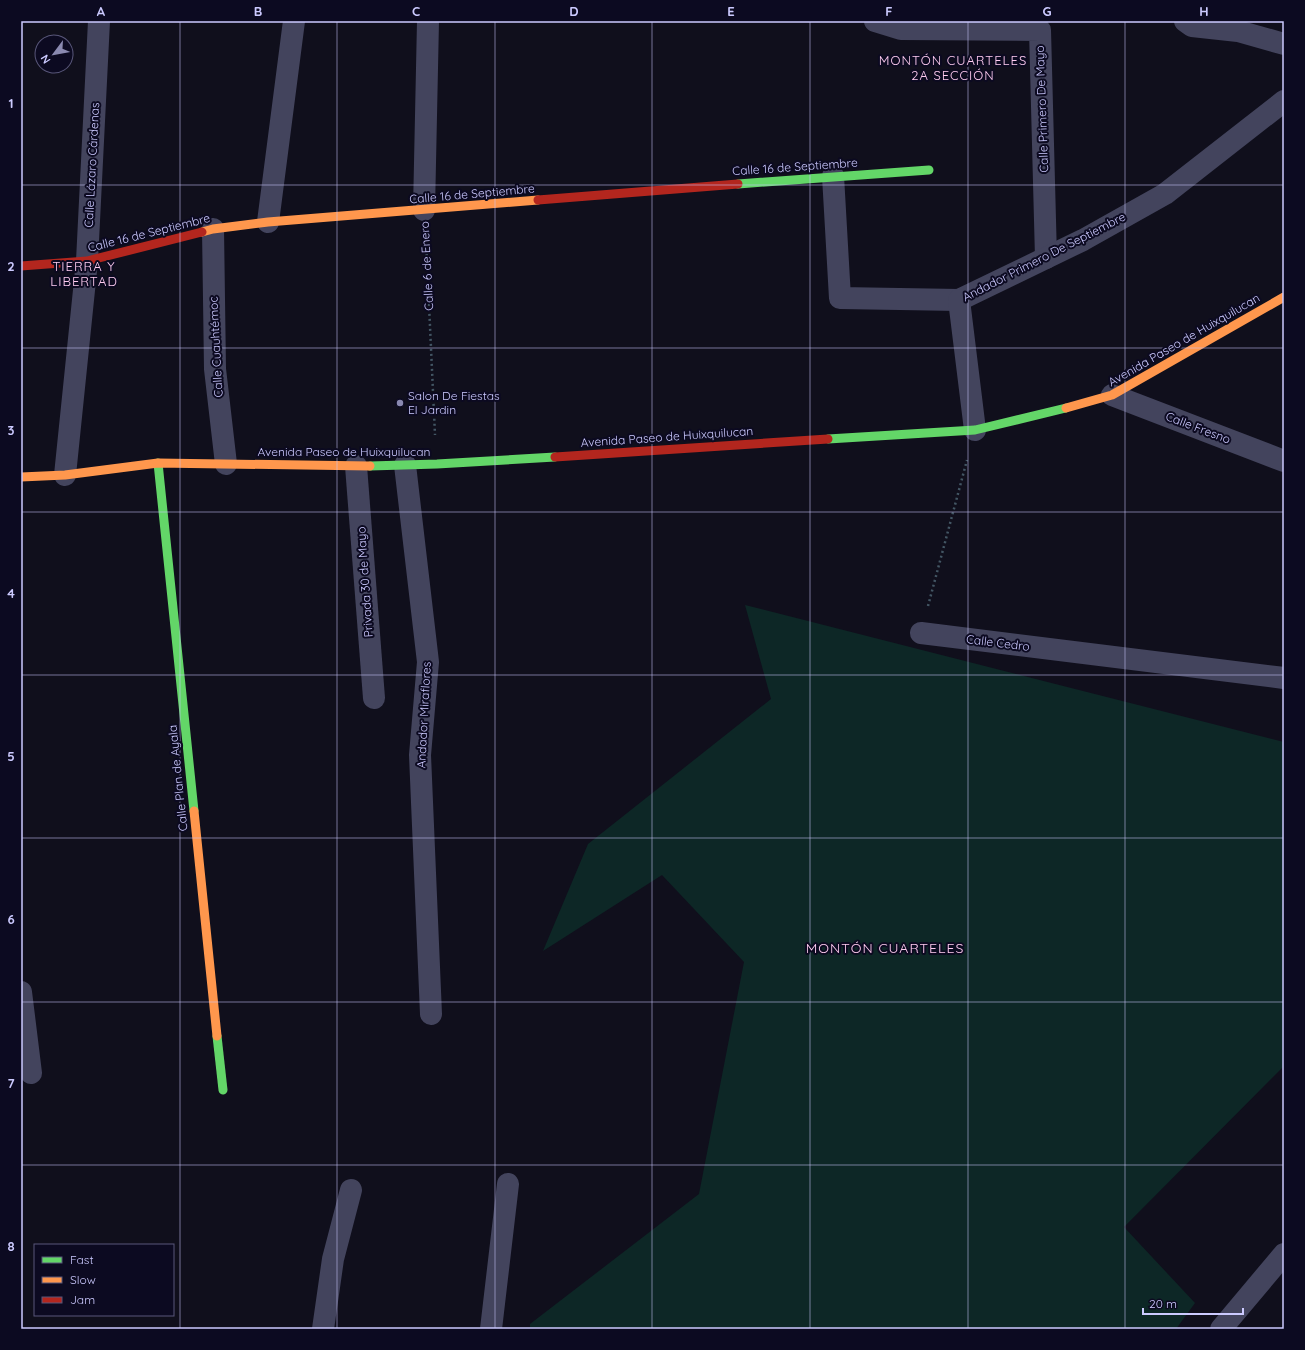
<svg xmlns="http://www.w3.org/2000/svg" width="1305" height="1350" viewBox="0 0 1305 1350" font-family="Quicksand,sans-serif">
  <style>
    .green { fill: #0d2726 }
    .lines { fill: none; stroke-linecap: round; stroke-linejoin: round }
    .path { stroke: #435664; stroke-width: 2.5; stroke-dasharray: 2 3; stroke-linecap: butt }
    .street { stroke: #43445d; stroke-width: 22 }
    .fast { stroke: #63d668; stroke-width: 9 }
    .slow { stroke: #ff974d; stroke-width: 9 }
    .jam { stroke: #b3261e; stroke-width: 9 }
    .grid { fill: none; stroke: #cccaff; stroke-width: 1; stroke-opacity: 0.55 }
    .poi-dot { fill: #8a89b0; stroke: #0c0a21; stroke-width: 1.5 }
    .labels { text-anchor: middle; stroke-width: 4; stroke-linejoin: round; paint-order: stroke }
    .street-label { font-size: 12px; fill: #cccaff; stroke: #0c0a21 }
    .poi-label { font-size: 12px; fill: #cccaff; stroke: #0c0a21; text-anchor: start }
    .neighbourhood-label { font-size: 13px; letter-spacing: 1px; fill: #ffccf0; stroke: #0c0a21 }
    .quarter-label { font-size: 14px; letter-spacing: 1px; fill: #ffccf0; stroke: #0c0a21 }
    .neatline { fill: none; stroke: #cccaff; stroke-width: 1.5 }
    .grid-label { font-size: 13px; text-anchor: middle; font-weight: bold; fill: #cccaff }
  </style>
  <rect width="100%" height="100%" fill="#100f1c"/>
  <polygon class="green" points="745,605 1284,742 1284,1066 1124,1227 1195,1303 1176,1329 530,1329 530,1324 699,1194 744,962 662,875 543,951 588,844 771,699"/>
  <g class="lines">
    <g class="path">
      <polyline points="426,239 435,435"/>
      <polyline points="928,606 967,460"/>
    </g>
    <g class="street">
      <polyline points="875,21 901,29 1040,30 1046,258"/>
      <polyline points="1185,21 1192,26 1238,31 1284,44"/>
      <polyline points="833,176 840,298 959,300 1083,240 1165,194 1284,101"/>
      <polyline points="424,210 428,21"/>
      <polyline points="268,222 294,21"/>
      <polyline points="213,229 215,369 226,464"/>
      <polyline points="959,300 975,430"/>
      <polyline points="1112,395 1284,461"/>
      <polyline points="405,465 428,662 420,755 431,1014"/>
      <polyline points="356,466 374,698"/>
      <polyline points="65,475 87,261 99,21"/>
      <polyline points="921,633 1284,678"/>
      <polyline points="21,992 31,1073"/>
      <polyline points="323,1329 333,1259 351,1190"/>
      <polyline points="491,1329 508,1184"/>
      <polyline points="1221,1329 1284,1254"/>
    </g>
    <g class="fast">
      <polyline points="738,184 929,170"/>
      <polyline points="828,439 975,430 1066,408"/>
      <polyline points="158,463 194,811"/>
      <polyline points="370,466 437,464 555,457"/>
      <polyline points="217,1036 223,1090"/>
    </g>
    <g class="slow">
      <polyline points="202,232 213,229 268,222 538,200"/>
      <polyline points="1066,408 1112,395 1284,297"/>
      <polyline points="21,477 65,475 158,463 370,466"/>
      <polyline points="194,811 217,1036"/>
    </g>
    <g class="jam">
      <polyline points="538,200 738,184"/>
      <polyline points="21,266 87,261 202,232"/>
      <polyline points="555,457 828,439"/>
    </g>
  </g>
  <path class="grid" d="M180,21v1308M337,21v1308M495,21v1308M652,21v1308M810,21v1308M968,21v1308M1125,21v1308M21,185h1263M21,348h1263M21,512h1263M21,675h1263M21,838h1263M21,1002h1263M21,1165h1263"/>
  <circle class="poi-dot" cx="400" cy="403" r="4"/>
  <g class="labels">
    <g class="street-label">
      <text transform="translate(1042 109) rotate(-92)" y="4">Calle Primero De Mayo</text>
      <text transform="translate(92 165) rotate(-87)" y="4">Calle Lázaro Cárdenas</text>
      <text transform="translate(795 167) rotate(-4)" y="4">Calle 16 de Septiembre</text>
      <text transform="translate(472 194) rotate(-5)" y="4">Calle 16 de Septiembre</text>
      <text transform="translate(149 233) rotate(-14)" y="4">Calle 16 de Septiembre</text>
      <text transform="translate(1044 257) rotate(-27)" y="4">Andador Primero De Septiembre</text>
      <text transform="translate(427 266) rotate(-93)" y="4">Calle 6 de Enero</text>
      <text transform="translate(1184 340) rotate(-30)" y="4">Avenida Paseo de Huixquilucan</text>
      <text transform="translate(216 347) rotate(-93)" y="4">Calle Cuauhtémoc</text>
      <text transform="translate(1198 428) rotate(21)" y="4">Calle Fresno</text>
      <text transform="translate(667 437) rotate(-4)" y="4">Avenida Paseo de Huixquilucan</text>
      <text x="344" y="456">Avenida Paseo de Huixquilucan</text>
      <text transform="translate(365 582) rotate(-94)" y="4">Privada 30 de Mayo</text>
      <text transform="translate(998 643) rotate(7)" y="4">Calle Cedro</text>
      <text transform="translate(424 715) rotate(-87)" y="4">Andador Miraflores</text>
      <text transform="translate(178 778) rotate(-96)" y="4">Calle Plan de Ayala</text>
    </g>
    <g class="poi-label">
      <text x="408" y="400">Salon De Fiestas<tspan x="408" dy="14">El Jardin</tspan></text>
    </g>
    <g class="neighbourhood-label">
      <text x="953" y="65">MONTÓN CUARTELES<tspan x="953" dy="15">2A SECCIÓN</tspan></text>
      <text x="84" y="271">TIERRA Y<tspan x="84" dy="15">LIBERTAD</tspan></text>
    </g>
    <g class="quarter-label">
      <text x="885" y="953">MONTÓN CUARTELES</text>
    </g>
  </g>
  <rect width="1305" height="1350" fill="none" stroke="#0c0a21" stroke-width="44"/>
  <rect x="34" y="1244" width="140" height="72" fill="#0c0a21" stroke="#59577a"/>
  <rect x="42" y="1257" width="20" height="6" fill="#63d668" stroke="#59577a"/>
  <text x="70" y="1264" font-size="12" fill="#cccaff">Fast</text>
  <rect x="42" y="1277" width="20" height="6" fill="#ff974d" stroke="#59577a"/>
  <text x="70" y="1284" font-size="12" fill="#cccaff">Slow</text>
  <rect x="42" y="1297" width="20" height="6" fill="#b3261e" stroke="#59577a"/>
  <text x="70" y="1304" font-size="12" fill="#cccaff">Jam</text>
  <g transform="translate(54 54) rotate(238)"><circle r="19" fill="#0c0a21" stroke="#59577a"/>
  <path d="M0-3L7 15L0 10L-7 15Z" fill="#8a89b0"/>
  <text y="-6" font-size="11" font-weight="bold" text-anchor="middle" fill="#cccaff">N</text>
  </g>
  <path d="M1143 1308v6h100v-6" fill="none" stroke="#cccaff" stroke-width="2"/>
  <text x="1149" y="1308" font-size="12" fill="#cccaff" stroke="#0c0a21" stroke-width="3" paint-order="stroke">20 m</text>
  <rect x="22" y="22" width="1261" height="1306" class="neatline"/>
  <g class="grid-label">
    <text x="101" y="16">A</text>
    <text x="258" y="16">B</text>
    <text x="416" y="16">C</text>
    <text x="574" y="16">D</text>
    <text x="731" y="16">E</text>
    <text x="889" y="16">F</text>
    <text x="1047" y="16">G</text>
    <text x="1204" y="16">H</text>
    <text x="11" y="108">1</text>
    <text x="11" y="271">2</text>
    <text x="11" y="435">3</text>
    <text x="11" y="598">4</text>
    <text x="11" y="761">5</text>
    <text x="11" y="924">6</text>
    <text x="11" y="1088">7</text>
    <text x="11" y="1251">8</text>
  </g>
</svg>
